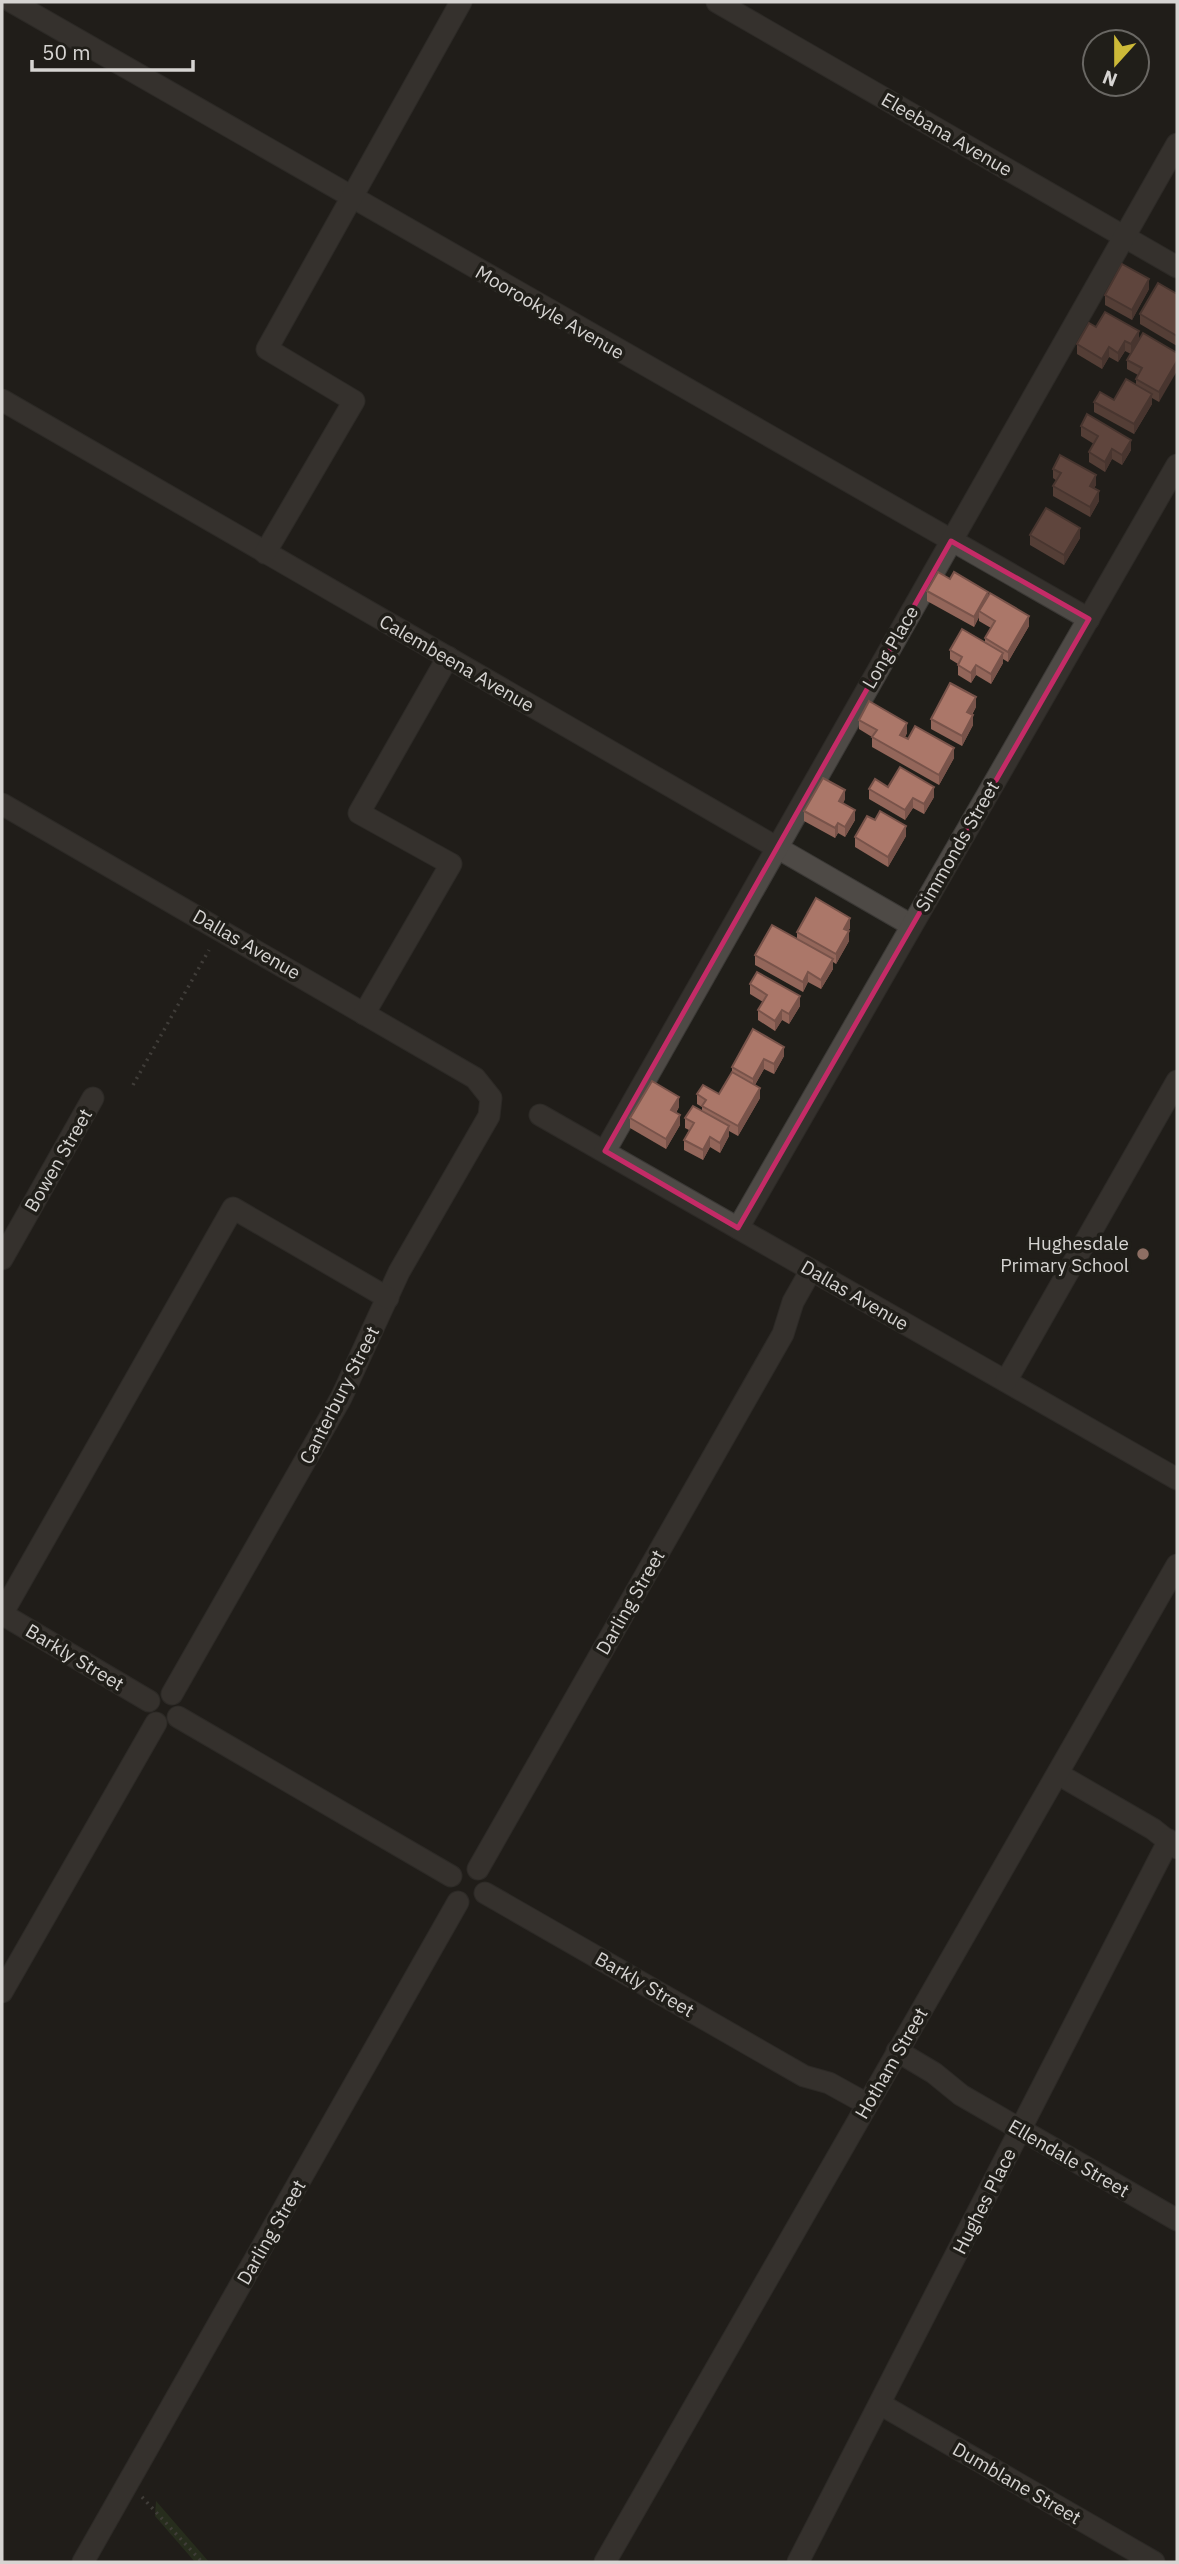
<svg xmlns="http://www.w3.org/2000/svg" width="1179" height="2564" viewBox="0 0 1179 2564" font-family="'IBM Plex Sans',sans-serif">
  <style>
    .green { fill: #304222 }
    .lines { fill: none; stroke-linecap: round; stroke-linejoin: round }
    .minor-casing { stroke: #3b3936; stroke-width: 23 }
    .path { stroke: #666460; stroke-width: 3.5; stroke-dasharray: 2 5; stroke-linecap: butt }
    .minor { stroke: #4e4a46; stroke-width: 21 }
    .wall { fill: #93665a }
    .shaded-wall { fill: #78534a }
    .building { fill: #ab7769; stroke: #78534a; stroke-width: 2 }
    .marked { fill: none; stroke: #c42b67; stroke-width: 5; stroke-linejoin: round }
    .education-dot { fill: #8d6e63; stroke: #201e19; stroke-width: 2.5 }
    .labels { text-anchor: middle; stroke-width: 7; stroke-linejoin: round; paint-order: stroke }
    .street-label { font-size: 19px; fill: #d6d4d2; stroke: #201e19 }
    .poi-label { font-size: 19px; fill: #d6d4d2; stroke: #201e19; text-anchor: end }
  </style>
  <rect width="100%" height="100%" fill="#201e19"/>
  <polygon class="green" points="156,2501 209,2562 195,2562 155,2516"/>
  <g class="lines">
    <g class="minor-casing">
      <g id="minor">
        <polyline points="12,2 1089,619"/>
        <polyline points="717,2 1177,267"/>
        <polyline points="2,400 911,925"/>
        <polyline points="265,553 354,401 267,349 461,2"/>
        <polyline points="2,804 475,1078 491,1098 489,1116 399,1272 341,1398 172,1694"/>
        <polyline points="364,1014 451,864 359,813 448,657"/>
        <polyline points="540,1115 1177,1479"/>
        <polyline points="605,1151 1177,144"/>
        <polyline points="738,1228 1177,465"/>
        <polyline points="2,1259 93,1098"/>
        <polyline points="1006,1381 1177,1081"/>
        <polyline points="2,1614 233,1208 388,1298"/>
        <polyline points="2,1614 149,1701"/>
        <polyline points="178,1717 451,1876"/>
        <polyline points="1058,1774 1153,1829 1177,1848"/>
        <polyline points="478,1869 783,1334 793,1302 811,1270"/>
        <polyline points="485,1893 804,2076 829,2083 867,2104"/>
        <polyline points="2,1992 156,1723"/>
        <polyline points="897,2051 934,2073 961,2095 1177,2220"/>
        <polyline points="880,2404 1154,2562"/>
        <polyline points="83,2562 458,1902"/>
        <polyline points="605,2562 1177,1565"/>
        <polyline points="798,2562 1169,1840"/>
      </g>
    </g>
    <g class="path">
      <polyline points="133,1085 209,950"/>
      <polyline points="142,2497 202,2562"/>
    </g>
    <use href="#minor" class="minor"/>
  </g>
  <g class="wall">
    <polygon points="1149,289 1132,320 1105,305 1105,295"/>
    <polygon points="1177,294 1177,346 1140,324 1140,314"/>
    <polygon points="1096,327 1177,353 1159,402 1152,398 1152,404 1134,434 1094,412 1094,402 1114,400 1136,385 1136,379 1138,375 1127,369 1127,360 1131,354 1125,351 1118,362 1109,357 1102,369 1077,354 1077,344"/>
    <polygon points="1081,426 1131,450 1122,465 1112,459 1105,472 1089,462 1089,452 1094,444 1081,436"/>
    <polygon points="1053,469 1096,485 1094,488 1099,501 1090,517 1053,496 1053,486 1057,481 1053,478"/>
    <polygon points="1030,535 1080,538 1064,565 1030,545"/>
    <polygon points="950,579 988,596 1029,626 1008,662 1003,659 1003,663 991,684 976,675 971,683 958,675 958,664 950,659 950,650 985,642 985,638 991,628 979,621 979,617 974,627 927,601 927,591"/>
    <polygon points="976,707 972,715 973,725 962,746 931,729 931,719"/>
    <polygon points="859,720 907,733 905,737 954,758 939,785 872,747 872,737 859,729"/>
    <polygon points="888,787 934,797 924,814 913,808 905,820 869,799 869,789"/>
    <polygon points="845,799 843,803 855,820 845,837 838,833 835,838 804,821 804,811"/>
    <polygon points="906,836 888,867 855,847 855,837"/>
    <polygon points="850,928 848,931 849,941 836,964 833,962 833,969 821,989 808,982 803,992 755,965 755,955 797,939 797,932"/>
    <polygon points="750,984 800,1006 789,1024 782,1020 775,1031 758,1020 758,1010 763,1002 750,994"/>
    <polygon points="753,1029 784,1056 774,1074 764,1069 755,1085 760,1098 738,1136 729,1131 729,1136 720,1153 710,1147 703,1160 684,1150 684,1140 689,1130 685,1128 685,1118 702,1111 702,1107 697,1104 697,1094 719,1094 732,1072 732,1067"/>
    <polygon points="679,1107 676,1113 680,1125 666,1149 630,1128 630,1118"/>
  </g>
  <g class="shaded-wall">
    <polygon points="1149,279 1149,289 1132,320 1132,310"/>
    <polygon points="1139,331 1139,341 1131,354 1131,344"/>
    <polygon points="1125,341 1125,351 1118,362 1118,353"/>
    <polygon points="1109,347 1109,357 1102,369 1102,359"/>
    <polygon points="1177,361 1177,371 1159,402 1159,392"/>
    <polygon points="1152,394 1152,404 1134,434 1134,424"/>
    <polygon points="1131,440 1131,450 1122,465 1122,455"/>
    <polygon points="1112,449 1112,459 1105,472 1105,462"/>
    <polygon points="1096,475 1096,485 1090,496 1090,486"/>
    <polygon points="1099,491 1099,501 1090,517 1090,507"/>
    <polygon points="1080,528 1080,538 1064,565 1064,555"/>
    <polygon points="988,592 988,601 979,611 979,617 974,627 974,617"/>
    <polygon points="1029,616 1029,626 1008,662 1008,652"/>
    <polygon points="1003,653 1003,663 991,684 991,674"/>
    <polygon points="976,665 976,675 971,683 971,673"/>
    <polygon points="976,697 976,707 967,722 967,712"/>
    <polygon points="973,715 973,725 962,746 962,736"/>
    <polygon points="907,723 907,733 900,745 900,735"/>
    <polygon points="954,748 954,758 939,785 939,775"/>
    <polygon points="934,787 934,797 924,814 924,804"/>
    <polygon points="845,790 845,799 839,811 839,801"/>
    <polygon points="913,798 913,808 905,820 905,810"/>
    <polygon points="855,810 855,820 845,837 845,827"/>
    <polygon points="838,823 838,833 835,838 835,828"/>
    <polygon points="906,826 906,836 888,867 888,857"/>
    <polygon points="850,918 850,928 844,939 844,929"/>
    <polygon points="849,931 849,941 836,964 836,954"/>
    <polygon points="833,959 833,969 821,989 821,980"/>
    <polygon points="808,972 808,982 803,992 803,982"/>
    <polygon points="800,996 800,1006 789,1024 789,1014"/>
    <polygon points="782,1010 782,1020 775,1031 775,1021"/>
    <polygon points="784,1047 784,1056 774,1074 774,1064"/>
    <polygon points="764,1059 764,1069 753,1088 753,1079"/>
    <polygon points="760,1088 760,1098 738,1136 738,1126"/>
    <polygon points="679,1097 679,1107 671,1120 671,1110"/>
    <polygon points="680,1115 680,1125 666,1149 666,1139"/>
    <polygon points="729,1126 729,1136 720,1153 720,1143"/>
    <polygon points="710,1137 710,1147 703,1160 703,1150"/>
  </g>
  <g class="building">
    <polygon points="1122,264 1149,279 1132,310 1105,295"/>
    <polygon points="1158,283 1177,294 1177,336 1140,314"/>
    <polygon points="1105,312 1139,331 1131,344 1125,341 1118,353 1109,347 1102,359 1077,344 1089,323 1096,327"/>
    <polygon points="1143,333 1177,353 1177,361 1159,392 1136,379 1142,368 1127,360"/>
    <polygon points="1126,379 1152,394 1134,424 1094,402 1100,392 1114,400"/>
    <polygon points="1087,414 1131,440 1122,455 1112,449 1105,462 1089,452 1098,436 1081,426"/>
    <polygon points="1060,455 1096,475 1090,486 1099,491 1090,507 1053,486 1061,473 1053,469"/>
    <polygon points="1046,508 1080,528 1064,555 1030,535"/>
    <polygon points="938,572 950,579 954,572 988,592 974,617 927,591"/>
    <polygon points="990,593 1029,616 1008,652 985,638 995,621 979,611"/>
    <polygon points="962,629 1003,653 991,674 976,665 971,673 958,665 962,657 950,650"/>
    <polygon points="950,683 976,697 967,712 973,715 962,736 931,719"/>
    <polygon points="869,701 907,723 900,735 908,739 915,726 954,748 939,775 872,737 877,730 859,720"/>
    <polygon points="900,767 934,787 924,804 913,798 905,810 869,789 875,779 888,787"/>
    <polygon points="823,778 845,790 839,801 855,810 845,827 838,823 835,828 804,811"/>
    <polygon points="880,811 906,826 888,857 855,837 867,816 875,820"/>
    <polygon points="816,898 850,918 844,929 849,931 836,954 797,932"/>
    <polygon points="772,925 833,959 821,980 808,972 803,982 755,955"/>
    <polygon points="757,972 800,996 789,1014 782,1010 775,1021 758,1010 767,995 750,984"/>
    <polygon points="753,1029 784,1047 774,1064 764,1059 753,1079 732,1067"/>
    <polygon points="732,1072 760,1088 738,1126 702,1106 706,1100 697,1094 703,1085 719,1094"/>
    <polygon points="652,1081 679,1097 671,1110 680,1115 666,1139 630,1118"/>
    <polygon points="693,1106 729,1126 720,1143 710,1137 703,1150 684,1140 694,1123 685,1118"/>
  </g>
  <path d="M0 0H1179V2564H0ZM951,541l138,78 -351,609 -133,-77z" fill="#201e19" fill-opacity=".55" fill-rule="evenodd"/>
  <path class="marked" d="M951,541l138,78 -351,609 -133,-77z"/>
  <circle class="education-dot" cx="1143" cy="1254" r="7"/>
  <g class="labels">
    <g class="street-label">
      <text transform="translate(947 134) rotate(30)" y="7">Eleebana Avenue</text>
      <text transform="translate(550 312) rotate(30)" y="7">Moorookyle Avenue</text>
      <text transform="translate(890 647) rotate(-60)" y="7">Long Place</text>
      <text transform="translate(457 663) rotate(30)" y="7">Calembeena Avenue</text>
      <text transform="translate(957 846) rotate(-60)" y="7">Simmonds Street</text>
      <text transform="translate(247 944) rotate(30)" y="7">Dallas Avenue</text>
      <text transform="translate(58 1160) rotate(-60)" y="7">Bowen Street</text>
      <text transform="translate(855 1295) rotate(30)" y="7">Dallas Avenue</text>
      <text transform="translate(339 1395) rotate(-63)" y="7">Canterbury Street</text>
      <text transform="translate(630 1602) rotate(-60)" y="7">Darling Street</text>
      <text transform="translate(75 1657) rotate(31)" y="7">Barkly Street</text>
      <text transform="translate(645 1984) rotate(30)" y="7">Barkly Street</text>
      <text transform="translate(891 2063) rotate(-60)" y="7">Hotham Street</text>
      <text transform="translate(1069 2158) rotate(30)" y="7">Ellendale Street</text>
      <text transform="translate(984 2201) rotate(-63)" y="7">Hughes Place</text>
      <text transform="translate(271 2232) rotate(-60)" y="7">Darling Street</text>
      <text transform="translate(1017 2483) rotate(30)" y="7">Dumblane Street</text>
    </g>
    <g class="poi-label">
      <text x="1129" y="1250">Hughesdale<tspan x="1129" dy="22">Primary School</tspan></text>
    </g>
  </g>
  <rect width="1179" height="2564" fill="none" stroke="#d6d4d2" stroke-width="7"/>
  <g transform="translate(1116 63) rotate(201)"><circle r="33" fill="#201e19" stroke="#696763" stroke-width="2"/>
  <path d="M0-5L12 26L0 18L-12 26Z" fill="#ccb938"/>
  <text y="-10" font-size="19" font-weight="bold" text-anchor="middle" fill="#d6d4d2">N</text>
  </g>
  <path d="M32 60v10h161v-10" fill="none" stroke="#d6d4d2" stroke-width="3.5"/>
  <text x="42" y="60" font-size="21" fill="#d6d4d2" stroke="#201e19" stroke-width="5" paint-order="stroke">50 m</text>
</svg>
